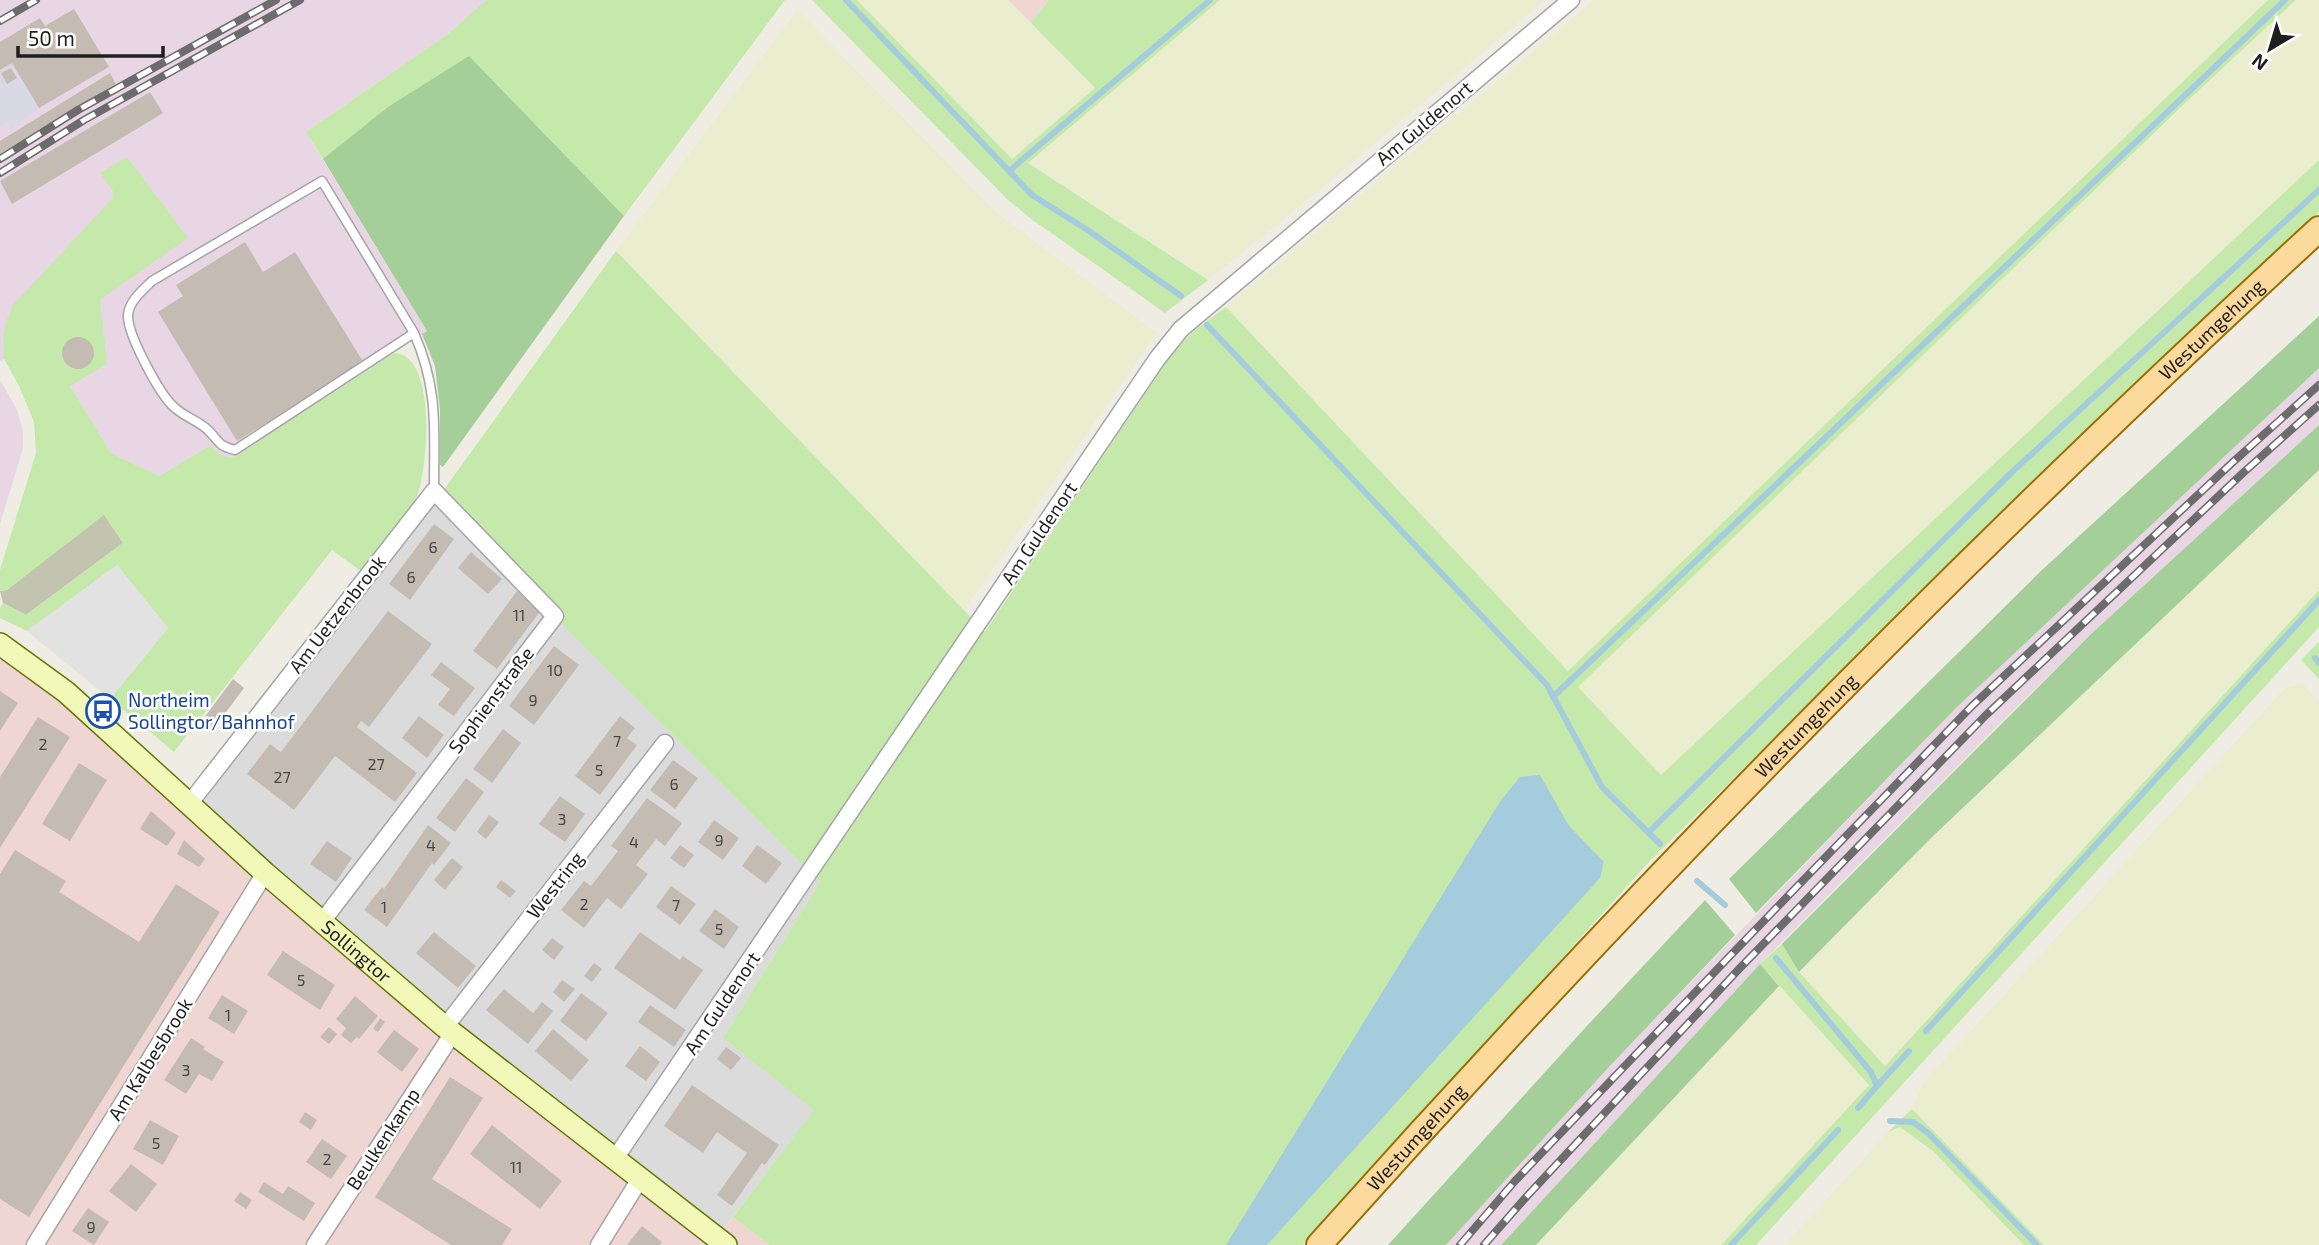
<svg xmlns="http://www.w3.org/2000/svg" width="2319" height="1245" viewBox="0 0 2319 1245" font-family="'Exo 2',sans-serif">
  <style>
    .residential { fill: #dcdbdb }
    .commercial { fill: #f0d6d3 }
    .industrial { fill: #e8d6e4 }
    .construction { fill: #c2c4b0 }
    .farmland { fill: #eaeecf }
    .grass { fill: #c5e9aa; fill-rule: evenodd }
    .forest { fill: #a5cf99 }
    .parking { fill: #e2e2e2 }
    .plaza { fill: #d9d8e5 }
    .water { fill: #a4ccdd }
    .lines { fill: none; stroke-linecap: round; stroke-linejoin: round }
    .stream { stroke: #a4ccdd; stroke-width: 6 }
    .building { fill: #c4bcb3 }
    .lane-casing { stroke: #a5a5a5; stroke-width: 11 }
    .street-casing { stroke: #a5a5a5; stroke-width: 19 }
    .secondary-casing { stroke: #627605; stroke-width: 24 }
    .primary-casing { stroke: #987000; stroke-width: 28 }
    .lane { stroke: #fff; stroke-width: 8 }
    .street { stroke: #fff; stroke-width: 16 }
    .secondary { stroke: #f2f9b8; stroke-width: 21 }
    .primary { stroke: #fcd99c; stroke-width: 24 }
    .rail-casing { stroke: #6c6c6c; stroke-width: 8 }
    .rail { stroke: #fff; stroke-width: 5; stroke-dasharray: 16; stroke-linecap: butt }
    .labels { text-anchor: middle; stroke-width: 5; stroke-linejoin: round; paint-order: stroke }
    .number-label { font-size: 16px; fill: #484643 }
    .street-label { font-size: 19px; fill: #1e1e1e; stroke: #fff }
    .transit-label { font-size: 19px; fill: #164399; stroke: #fff; text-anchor: start }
  </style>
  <rect width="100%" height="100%" fill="#efece4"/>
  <polygon class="residential" points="434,491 566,616 562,623 820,882 723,1038 815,1110 714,1241 186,807"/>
  <g class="commercial">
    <polygon points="1008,0 1049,0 1031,23"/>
    <polygon points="0,650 714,1241 733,1217 770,1245 0,1245"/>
  </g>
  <g class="industrial">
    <polygon points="0,0 486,0 448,34 306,132 427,331 235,457 226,458 218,454 211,445 159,476 111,453 70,386 4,359 0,361"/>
    <polygon points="2319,368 2319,425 2090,635 1993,730 1760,964 1501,1245 1446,1245 1607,1069 1957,707"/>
    <polygon points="0,380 17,410 23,431 23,448 0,524"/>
  </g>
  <polygon class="construction" points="104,514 123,543 26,615 3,603 0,591 7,590"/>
  <g class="farmland">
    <polygon points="857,0 1008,0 1096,88 1012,159"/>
    <polygon points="1220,0 1545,0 1315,194 1208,280 1028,163"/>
    <polygon points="1594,0 2268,0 1568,671 1226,307"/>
    <polygon points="2296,0 2319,0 2319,160 1661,775 1578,687 2183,105"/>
    <polygon points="797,10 998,214 1157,333 964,610 616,251"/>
    <polygon points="2319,470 2319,590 1884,1066 1799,972 1930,839"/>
    <polygon points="2302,683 2319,702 2319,1245 2044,1245 1912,1109 1923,1083 2284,689"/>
    <polygon points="1779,986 1869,1085 1721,1245 1536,1245"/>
    <polygon points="1900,1127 1933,1151 2024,1245 1785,1245 1888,1132"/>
  </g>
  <g class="grass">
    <polygon points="486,0 785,0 624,216 469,56 323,159 306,132 448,34"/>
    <polygon points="812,0 857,0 1012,159 1095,88 1031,23 1049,0 1220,0 1028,163 1208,280 1165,313 1034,221 1009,201"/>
    <polygon points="2268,0 2296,0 2183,105 1578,687 1661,775 2319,160 2319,212 2044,471 1649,862 1303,1245 770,1245 733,1217 814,1110 723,1038 820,882 561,623 566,616 443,491 616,251 985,632 1173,352 1195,330 1226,307 1568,671"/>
    <path d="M127,157l61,81 -88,62 7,64 -37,22 41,67 48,23 52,-31c7,10 12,13 24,12l159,-104c44,1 34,119 22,146 -3,7 -11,15 -16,21 -13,17 -26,35 -38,52l-30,-22 -158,202 -64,-53 58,-71 -51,-63 -90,66 -27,-13v-10l3,-5 23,12 97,-72 -19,-28 -97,75 -7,1v-21l36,-117 -2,-31 -15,-36 -15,-27 -1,-21 3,-16 7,-17 99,-106 1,-8 -13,-18zM74,338c13,-1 20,6 19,19l-9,11 -10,1c-16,-8 -15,-24 0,-31z"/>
    <polygon points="2319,590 2319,627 1756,1245 1721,1245 1869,1085 1760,964 1782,944 1799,972 1885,1066"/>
    <polygon points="2319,642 2319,679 2301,660"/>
    <polygon points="1912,1109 2044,1245 2024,1245 1933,1151 1900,1127 1888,1132"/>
  </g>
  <g class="forest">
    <polygon points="469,56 624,216 443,467 440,465 440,409 435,366 422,334 427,331 323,159 388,107"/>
    <polygon points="2319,316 2319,368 1957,707 1756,913 1729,879 2042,570"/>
    <polygon points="2319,425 2319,470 1930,839 1799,972 1782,944 2090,635"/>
    <polygon points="1705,900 1735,935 1607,1069 1446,1245 1388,1245 1585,1028"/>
    <polygon points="1760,964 1779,986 1536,1245 1501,1245"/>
  </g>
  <polygon class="parking" points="117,565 168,628 110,699 27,631"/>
  <polygon class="plaza" points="12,63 39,108 11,130 7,122 0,127 0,70"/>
  <polygon class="water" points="1540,775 1569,826 1604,862 1600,878 1267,1245 1226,1245 1501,800 1520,777"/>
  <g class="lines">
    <g class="stream">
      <polyline points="846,0 1032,195 1089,231 1181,296"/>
      <polyline points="1009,171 1210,0"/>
      <polyline points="1207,325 1547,685 1602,787 1660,844"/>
      <polyline points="2315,658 2319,663"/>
      <polyline points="1553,697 2285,0"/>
      <polyline points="1649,832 2011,473 2319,190"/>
      <polyline points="1697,881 1725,905"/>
      <polyline points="1776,958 1871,1072 1877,1086 1858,1108"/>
      <polyline points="1926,1031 2319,600"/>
      <polyline points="1877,1086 1909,1051"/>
      <polyline points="1890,1121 1913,1122 1928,1133 2037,1245"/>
      <polyline points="1731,1245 1838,1130"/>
    </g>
  </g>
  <g class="building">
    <polygon points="74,9 109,67 39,108 12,63 0,70 0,42 40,18 45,26"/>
    <polygon points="11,68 17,78 7,84 1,73"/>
    <polygon points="110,73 116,84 0,154 0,141"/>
    <polygon points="150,92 163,113 12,204 0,181"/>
    <polygon points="245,242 263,272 295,252 364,363 237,441 158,312 183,296 176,285"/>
    <circle cx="78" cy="353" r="16"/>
    <polygon points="434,524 454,539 410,600 389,584"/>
    <polygon points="471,552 502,579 488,594 458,568"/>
    <polygon points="517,591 542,609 497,669 473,651"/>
    <polygon points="388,611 432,644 369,727 361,721 357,727 417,773 395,802 335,756 294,810 247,774 270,744 281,752"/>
    <polygon points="554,646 579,665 534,725 509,706"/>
    <polygon points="441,662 475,688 454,716 438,705 450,689 431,675"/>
    <polygon points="233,679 244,688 212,731 201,722"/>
    <polygon points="0,691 18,703 0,731"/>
    <polygon points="419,716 444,735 427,758 402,738"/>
    <polygon points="620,716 635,728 627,738 637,745 600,795 575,776"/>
    <polygon points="38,717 70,737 0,848 0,777"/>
    <polygon points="503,729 521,743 492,783 473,769"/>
    <polygon points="673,760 698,778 675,809 650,790"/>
    <polygon points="79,763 107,780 70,841 42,824"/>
    <polygon points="466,778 484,792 455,832 436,818"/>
    <polygon points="560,796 585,814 565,842 539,824"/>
    <polygon points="647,798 682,823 665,846 656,839 636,865 648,874 621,909 607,898 584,928 561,910 584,881 591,886 618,851 611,846"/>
    <polygon points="151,811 176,833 167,846 140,829"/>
    <polygon points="489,815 499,822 486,839 477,832"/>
    <polygon points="714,820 739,838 723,860 698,842"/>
    <polygon points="428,825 451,843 434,865 432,863 387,927 364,910 382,887 384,889"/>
    <polygon points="184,840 205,859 199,867 177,854"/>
    <polygon points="327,841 352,858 336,882 310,864"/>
    <polygon points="680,845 694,855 684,868 670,858"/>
    <polygon points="757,845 782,863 766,884 742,866"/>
    <polygon points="15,850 66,881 59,892 139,942 176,884 220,912 29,1217 0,1199 0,874"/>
    <polygon points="452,858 463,867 445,890 434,880"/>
    <polygon points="501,880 516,891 510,898 496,887"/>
    <polygon points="671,886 696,904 680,925 656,907"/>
    <polygon points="715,909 739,927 724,949 699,931"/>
    <polygon points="434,932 476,966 458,988 416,953"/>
    <polygon points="640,932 680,960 683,956 703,970 675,1010 614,968"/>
    <polygon points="552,938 564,947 554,960 542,950"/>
    <polygon points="283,951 335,985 320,1010 267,975"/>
    <polygon points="594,963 602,969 592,982 584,976"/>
    <polygon points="562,980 575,989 564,1002 553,992"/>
    <polygon points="504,989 533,1013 542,1002 553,1011 528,1044 486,1010"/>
    <polygon points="581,993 608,1013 586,1041 560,1021"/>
    <polygon points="222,995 248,1011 234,1034 208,1018"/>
    <polygon points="355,996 378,1016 359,1039 357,1037 351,1043 341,1035 346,1028 336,1019"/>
    <polygon points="650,1005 686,1030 674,1047 638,1022"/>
    <polygon points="380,1018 385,1022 378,1032 373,1029"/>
    <polygon points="329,1027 337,1034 329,1044 320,1037"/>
    <polygon points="553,1029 589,1060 571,1081 535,1051"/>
    <polygon points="394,1030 419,1049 402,1072 377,1052"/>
    <polygon points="191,1038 205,1047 203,1049 224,1062 212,1081 199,1074 186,1094 164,1080"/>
    <polygon points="640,1046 660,1062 646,1081 625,1066"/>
    <polygon points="726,1047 741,1058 731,1070 717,1059"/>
    <polygon points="450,1077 483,1098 432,1179 512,1229 502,1245 451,1245 375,1197"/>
    <polygon points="692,1085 779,1145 765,1165 762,1163 732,1206 717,1195 747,1153 717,1132 703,1153 664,1126"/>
    <polygon points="305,1112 317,1120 311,1130 299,1122"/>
    <polygon points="150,1120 179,1136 163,1165 133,1149"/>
    <polygon points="492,1125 562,1181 540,1209 470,1154"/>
    <polygon points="322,1139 347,1156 331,1179 306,1162"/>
    <polygon points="131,1164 157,1184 136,1212 109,1191"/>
    <polygon points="264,1182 283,1194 288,1186 315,1203 304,1221 258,1192"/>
    <polygon points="240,1192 252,1200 246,1209 234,1201"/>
    <polygon points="88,1208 109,1222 94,1245 72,1231"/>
    <polygon points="642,1226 662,1242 660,1245 627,1245"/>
  </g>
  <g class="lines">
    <g class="lane-casing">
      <path id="lane" d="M414,333l-179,117c-16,-4 -15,-7 -25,-18 -10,-11 -26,-15 -36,-25 -14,-12 -47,-73 -46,-92 1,-14 15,-25 24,-34l170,-100 92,152c25,57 20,97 20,158"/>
    </g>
    <g class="street-casing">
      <g id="street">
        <polyline points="189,804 434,491 555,616 321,923"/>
        <polyline points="445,1027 665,743"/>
        <polyline points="614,1160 1157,359 1181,329 1571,0"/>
        <polyline points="35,1245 265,873"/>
        <polyline points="315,1245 453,1033"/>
        <polyline points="599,1245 640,1179"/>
      </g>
    </g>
    <g class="secondary-casing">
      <g id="secondary">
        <path id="s1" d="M0,644l66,48 199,181 180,154 281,218"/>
      </g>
    </g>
    <g class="primary-casing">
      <g id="primary">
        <path id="s2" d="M1319,1245c316,-354 650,-694 1000,-1016"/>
      </g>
    </g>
    <use href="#lane" class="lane"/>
    <use href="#street" class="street"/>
    <use href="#secondary" class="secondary"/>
    <use href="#primary" class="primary"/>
    <g class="rail-casing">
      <g id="rail">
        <polyline points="0,21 36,0"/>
        <polyline points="0,159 78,110 276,0"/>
        <polyline points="0,173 84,120 300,0"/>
        <polyline points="1460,1245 1515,1181 1728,958 1972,706 2233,462 2319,385"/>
        <polyline points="1484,1245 1528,1195 1739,969 1985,716 2244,472 2319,405"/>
      </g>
    </g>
    <use href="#rail" class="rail"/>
  </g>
  <defs>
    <g id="bus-ring" transform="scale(1.75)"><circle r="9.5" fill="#fff" stroke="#1a4fb4" stroke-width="1.5"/><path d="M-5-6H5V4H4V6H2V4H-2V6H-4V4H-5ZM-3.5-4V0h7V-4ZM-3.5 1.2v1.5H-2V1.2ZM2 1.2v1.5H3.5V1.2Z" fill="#1a4fb4"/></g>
  </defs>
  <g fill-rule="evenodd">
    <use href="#bus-ring" x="103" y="711"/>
  </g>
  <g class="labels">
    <g class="number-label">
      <text x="433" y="553">6</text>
      <text x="411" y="583">6</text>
      <text x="519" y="621">11</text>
      <text x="555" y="676">10</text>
      <text x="533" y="706">9</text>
      <text x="617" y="747">7</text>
      <text x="43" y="750">2</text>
      <text x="376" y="770">27</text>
      <text x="599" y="776">5</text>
      <text x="282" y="783">27</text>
      <text x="674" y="790">6</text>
      <text x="562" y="825">3</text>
      <text x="719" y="846">9</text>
      <text x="634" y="848">4</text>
      <text x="431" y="851">4</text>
      <text x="584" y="910">2</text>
      <text x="676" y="911">7</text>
      <text x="384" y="913">1</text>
      <text x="719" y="935">5</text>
      <text x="301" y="986">5</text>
      <text x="228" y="1021">1</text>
      <text x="186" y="1076">3</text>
      <text x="156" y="1149">5</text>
      <text x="327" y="1165">2</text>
      <text x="516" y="1173">11</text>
      <text x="91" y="1233">9</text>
    </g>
    <g class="street-label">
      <text transform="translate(1424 123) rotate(-40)" y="7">Am Guldenort</text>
      <text dy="7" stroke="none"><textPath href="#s2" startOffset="1279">Westumgehung</textPath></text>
      <text transform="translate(1039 533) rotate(-56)" y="7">Am Guldenort</text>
      <text transform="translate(337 614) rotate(-52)" y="7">Am Uetzenbrook</text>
      <text transform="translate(491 700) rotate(-53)" y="7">Sophienstraße</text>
      <text dy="7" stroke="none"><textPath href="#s2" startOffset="712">Westumgehung</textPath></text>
      <text transform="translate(555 885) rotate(-52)" y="7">Westring</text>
      <text dy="7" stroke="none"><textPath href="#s1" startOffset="471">Sollingtor</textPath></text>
      <text transform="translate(722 1003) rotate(-56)" y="7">Am Guldenort</text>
      <text transform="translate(150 1059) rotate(-58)" y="7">Am Kalbesbrook</text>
      <text dy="7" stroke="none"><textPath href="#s2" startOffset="145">Westumgehung</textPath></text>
      <text transform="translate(383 1139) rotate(-57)" y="7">Beulkenkamp</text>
    </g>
    <g class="transit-label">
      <text x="128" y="707">Northeim<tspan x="128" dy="22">Sollingtor/Bahnhof</tspan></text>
    </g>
  </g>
  <g transform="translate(2270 49) rotate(218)" stroke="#ffffff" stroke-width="5" paint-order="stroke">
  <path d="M0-5L12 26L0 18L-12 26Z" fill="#1e1e1e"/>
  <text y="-10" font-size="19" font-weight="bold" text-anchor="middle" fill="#1e1e1e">N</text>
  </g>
  <path d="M18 46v10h145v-10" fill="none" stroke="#1e1e1e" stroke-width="3.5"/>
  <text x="28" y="46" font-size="21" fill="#1e1e1e" stroke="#ffffff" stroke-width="5" paint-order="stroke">50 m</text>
</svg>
